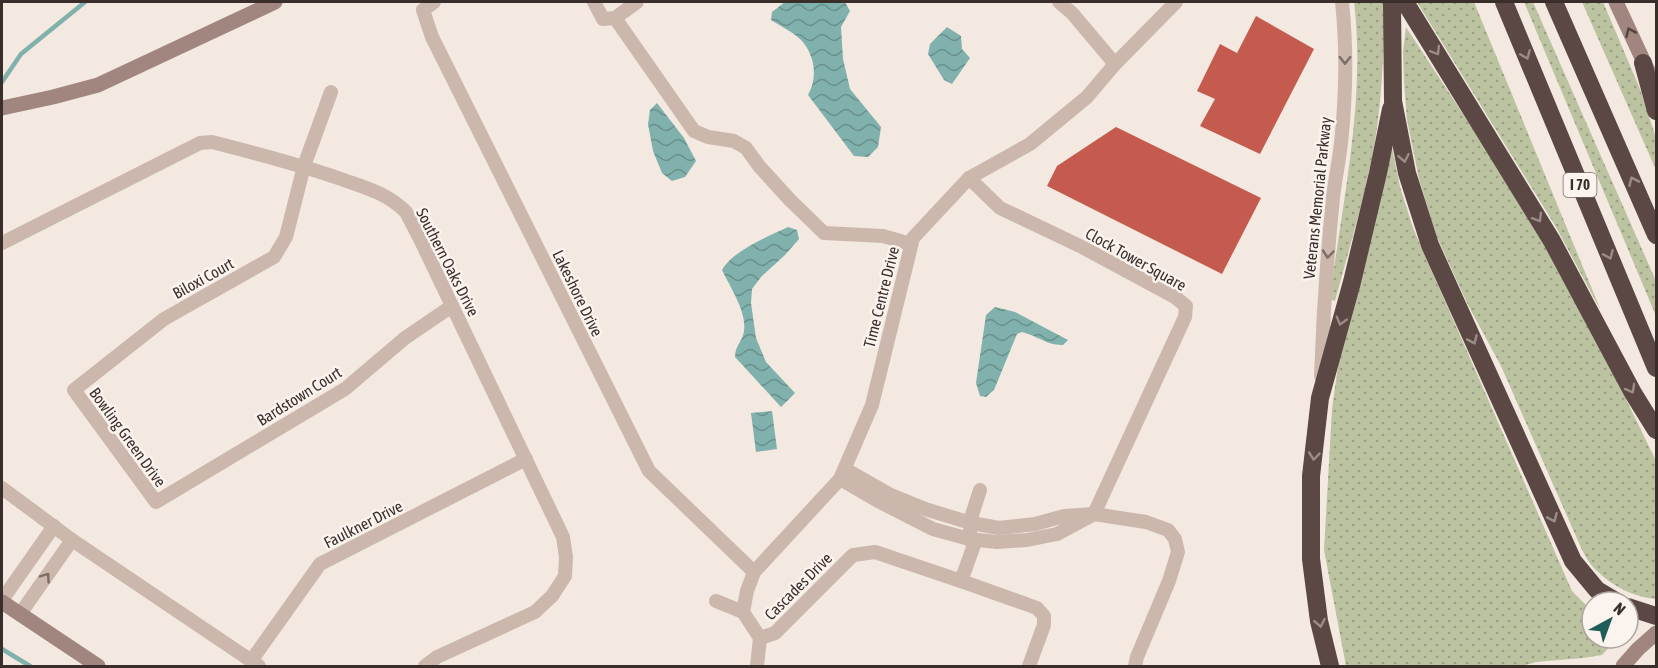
<svg xmlns="http://www.w3.org/2000/svg" width="1658" height="668" viewBox="0 0 1658 668" font-family="'Asap Condensed',sans-serif">
  <style>
    .green { fill: url(#green-dots) }
    .water { fill: url(#water-waves) }
    .lines { fill: none; stroke-linecap: round; stroke-linejoin: round }
    .stream { stroke: #80b1ac; stroke-width: 4.5 }
    .building { fill: #c55b4e }
    .street { stroke: #ccb7ad; stroke-width: 14 }
    .secondary { stroke: #a0867e; stroke-width: 15 }
    .highway { stroke: #5b4743; stroke-width: 18 }
    .oneway { stroke: #544440 }
    .oneway2 { stroke: #9b8c87 }
    .oneway3 { stroke: #7c6c66 }
    .labels { text-anchor: middle; stroke-width: 5; stroke-linejoin: round; paint-order: stroke }
    .shield { fill: #fbf3ee; stroke: #746966; stroke-width: 1.5 }
    .shield-label { font-size: 15px; font-weight: bold; fill: #3a2e2b }
    .street-label { font-size: 16px; fill: #3a2e2b; stroke: #fbf3ee }
  </style>
  <defs>
    <pattern id="green-dots" width="8" height="8" patternUnits="userSpaceOnUse" patternTransform="scale(1.5)"><rect width="8" height="8" fill="#bcc3a1"/><path d="M2 2h.1M6 6h.1" fill="none" stroke="#9a9f83" stroke-width="1.8" stroke-linecap="round"/></pattern>
    <pattern id="water-waves" width="16" height="10" patternUnits="userSpaceOnUse" patternTransform="scale(1.5)"><rect width="16" height="10" fill="#80b1ac"/><path d="M0 5q4-4 8 0t8 0" fill="none" stroke="#6a908c"/></pattern>
  </defs>
  <rect width="100%" height="100%" fill="#f3e9e1"/>
  <g class="green">
    <path d="M1354,2h30c0,52 -2,105 -12,156 -10,48 -24,95 -37,143l-5,-2c12,-98 36,-198 24,-297z"/>
    <polygon points="1417,2 1474,2 1601,311 1556,227"/>
    <polygon points="1524,2 1533,2 1656,281 1656,316"/>
    <polygon points="1582,2 1603,2 1640,89 1656,138 1656,170"/>
    <path d="M1406,27l70,107 68,110 63,116 49,101v138c-22,-2 -43,-12 -60,-29 -6,-5 -10,-13 -14,-20l-81,-184 -33,-61 -32,-70 -17,-56 -12,-59 -3,-37 -1,-31z"/>
    <polygon points="1391,143 1400,187 1413,228 1572,591 1592,611 1592,638 1618,638 1602,655 1583,658 1536,662 1522,666 1346,666 1324,550 1332,409 1341,344"/>
  </g>
  <g class="water">
    <path d="M785,2h60l5,9 -9,16 2,32 7,30 31,38 -3,20 -10,10 -14,-1 -46,-61c10,-17 7,-39 -6,-54 -6,-7 -23,-16 -31,-21l1,-8z"/>
    <polygon points="947,27 961,36 962,49 970,58 952,84 944,80 928,54 930,44"/>
    <polygon points="657,103 684,138 696,161 685,177 672,181 662,173 653,151 648,124 650,110"/>
    <path d="M788,227l9,3 2,9 -14,16 -24,22 -9,12 -1,14 5,35 10,24 29,31 -14,14 -46,-50c0,-12 8,-16 9,-26 3,-19 -14,-44 -22,-61 10,-19 47,-34 66,-43z"/>
    <path d="M995,307l20,5 53,28 -5,5c-15,1 -27,-10 -41,-13l-5,2 -23,56 -8,7 -6,-1 -4,-13 10,-68z"/>
    <polygon points="772,411 777,449 756,452 751,413"/>
  </g>
  <g class="lines">
    <g class="stream">
      <polyline points="2,82 21,54 85,2"/>
      <polyline points="2,649 30,666"/>
    </g>
  </g>
  <g class="building">
    <polygon points="1256,16 1314,49 1260,154 1200,126 1215,99 1197,91 1220,44 1237,53"/>
    <polygon points="1116,127 1261,198 1222,274 1047,186 1057,166"/>
  </g>
  <g class="lines">
    <g class="street">
      <polyline points="434,2 423,10 432,37 649,471 754,572"/>
      <polyline points="594,2 603,19 615,18 637,2"/>
      <polyline points="1059,2 1072,13 1115,64"/>
      <polyline points="615,18 694,131 708,137 734,141 746,148 759,166 790,200 824,233 883,236 911,244"/>
      <polyline points="331,92 304,166 286,237 274,257 164,319 74,390 156,502 345,389 405,338 452,306"/>
      <path d="M2,243l198,-100 12,-1c43,11 86,22 129,37 25,9 46,14 65,33l14,27 143,298 3,20 -1,19 -13,20 -17,16 -98,45 -12,9"/>
      <path d="M1321,376c2,-60 6,-119 12,-178 2,-19 6,-36 8,-55 5,-47 6,-95 1,-141"/>
      <polyline points="845,469 891,495 925,509 971,523 999,528 1035,524 1064,516 1094,514 1146,522 1168,530 1175,539 1178,552 1169,581 1137,657 1135,666"/>
      <polyline points="840,479 878,501 933,529 969,539 997,542 1027,540 1057,534 1094,514 1185,317 1186,306 1175,297 1082,247 1000,208 969,178"/>
      <polyline points="2,488 72,540 259,666"/>
      <polyline points="961,581 974,545 969,539 972,515 980,490"/>
      <polyline points="2,600 54,526"/>
      <polyline points="716,601 743,612"/>
      <polyline points="743,612 747,591 754,572 840,479 872,405 913,238 969,178 1030,144 1087,97 1115,64 1176,2"/>
      <polyline points="743,612 760,638 757,666"/>
      <polyline points="20,614 72,540"/>
      <polyline points="760,638 775,633 853,555 875,552 961,581 1037,608 1044,616 1044,625 1029,666"/>
      <polyline points="251,661 320,564 526,459"/>
    </g>
    <g class="secondary">
      <polyline points="1616,2 1649,73"/>
      <polyline points="2,108 53,97 98,85 275,2"/>
      <polyline points="2,602 98,666"/>
      <polyline points="1623,666 1638,649 1656,633"/>
    </g>
    <g class="highway">
      <polyline points="1392,2 1393,101 1407,173 1430,245 1573,561 1597,590 1617,602"/>
      <polyline points="1405,2 1552,241 1633,393 1656,430"/>
      <polyline points="1504,2 1656,368"/>
      <polyline points="1554,2 1656,235"/>
      <polyline points="1643,63 1656,111"/>
      <polyline points="1628,607 1656,616"/>
      <polyline points="1330,666 1319,621 1311,559 1311,476 1320,398 1352,282 1378,173 1391,109"/>
    </g>
  </g>
  <defs><path id="oneway-chevron" d="M-2-3.5L2.5 0L-2 3.5" fill="none" stroke-width="1.6" stroke-linecap="round" stroke-linejoin="round" transform="scale(1.5)"/></defs>
  <use class="oneway" href="#oneway-chevron" transform="translate(1630 32) rotate(-114)"/>
  <g class="oneway2">
    <use href="#oneway-chevron" transform="translate(1436 51) rotate(58)"/>
    <use href="#oneway-chevron" transform="translate(1526 55) rotate(67)"/>
    <use href="#oneway-chevron" transform="translate(1404 158) rotate(79)"/>
    <use href="#oneway-chevron" transform="translate(1633 181) rotate(-114)"/>
    <use href="#oneway-chevron" transform="translate(1538 218) rotate(59)"/>
    <use href="#oneway-chevron" transform="translate(1609 255) rotate(67)"/>
    <use href="#oneway-chevron" transform="translate(1341 321) rotate(106)"/>
    <use href="#oneway-chevron" transform="translate(1473 340) rotate(66)"/>
    <use href="#oneway-chevron" transform="translate(1631 389) rotate(61)"/>
    <use href="#oneway-chevron" transform="translate(1314 456) rotate(96)"/>
    <use href="#oneway-chevron" transform="translate(1553 518) rotate(66)"/>
    <use href="#oneway-chevron" transform="translate(1320 623) rotate(79)"/>
  </g>
  <g class="oneway3">
    <use href="#oneway-chevron" transform="translate(1345 60) rotate(90)"/>
    <use href="#oneway-chevron" transform="translate(1328 254) rotate(95)"/>
    <use href="#oneway-chevron" transform="translate(46 577) rotate(-55)"/>
  </g>
  <g class="labels">
    <rect class="shield" x="1563.5" y="173" width="33" height="24" rx="4.5"/>
    <g class="shield-label">
      <text x="1580" y="190">I 70</text>
    </g>
    <g class="street-label">
      <text transform="translate(1317 198) rotate(-84)" y="6">Veterans Memorial Parkway</text>
      <text transform="translate(1136 259) rotate(29)" y="6">Clock Tower Square</text>
      <text transform="translate(448 262) rotate(63)" y="6">Southern Oaks Drive</text>
      <text transform="translate(203 278) rotate(-29)" y="6">Biloxi Court</text>
      <text transform="translate(578 293) rotate(64)" y="6">Lakeshore Drive</text>
      <text transform="translate(881 297) rotate(-76)" y="6">Time Centre Drive</text>
      <text transform="translate(299 396) rotate(-32)" y="6">Bardstown Court</text>
      <text transform="translate(128 437) rotate(54)" y="6">Bowling Green Drive</text>
      <text transform="translate(363 524) rotate(-27)" y="6">Faulkner Drive</text>
      <text transform="translate(798 586) rotate(-45)" y="6">Cascades Drive</text>
    </g>
  </g>
  <rect width="1658" height="668" fill="none" stroke="#3a2e2b" stroke-width="6"/>
  <g transform="translate(1610 620) rotate(41)"><circle r="28" fill="#fbf3ee" stroke="#aea4a0" stroke-width="1.5"/>
  <path d="M0-4.5L10 22L0 15L-10 22Z" fill="#205c59"/>
  <text y="-9" font-size="16" font-weight="bold" text-anchor="middle" fill="#3a2e2b">N</text>
  </g>
</svg>
